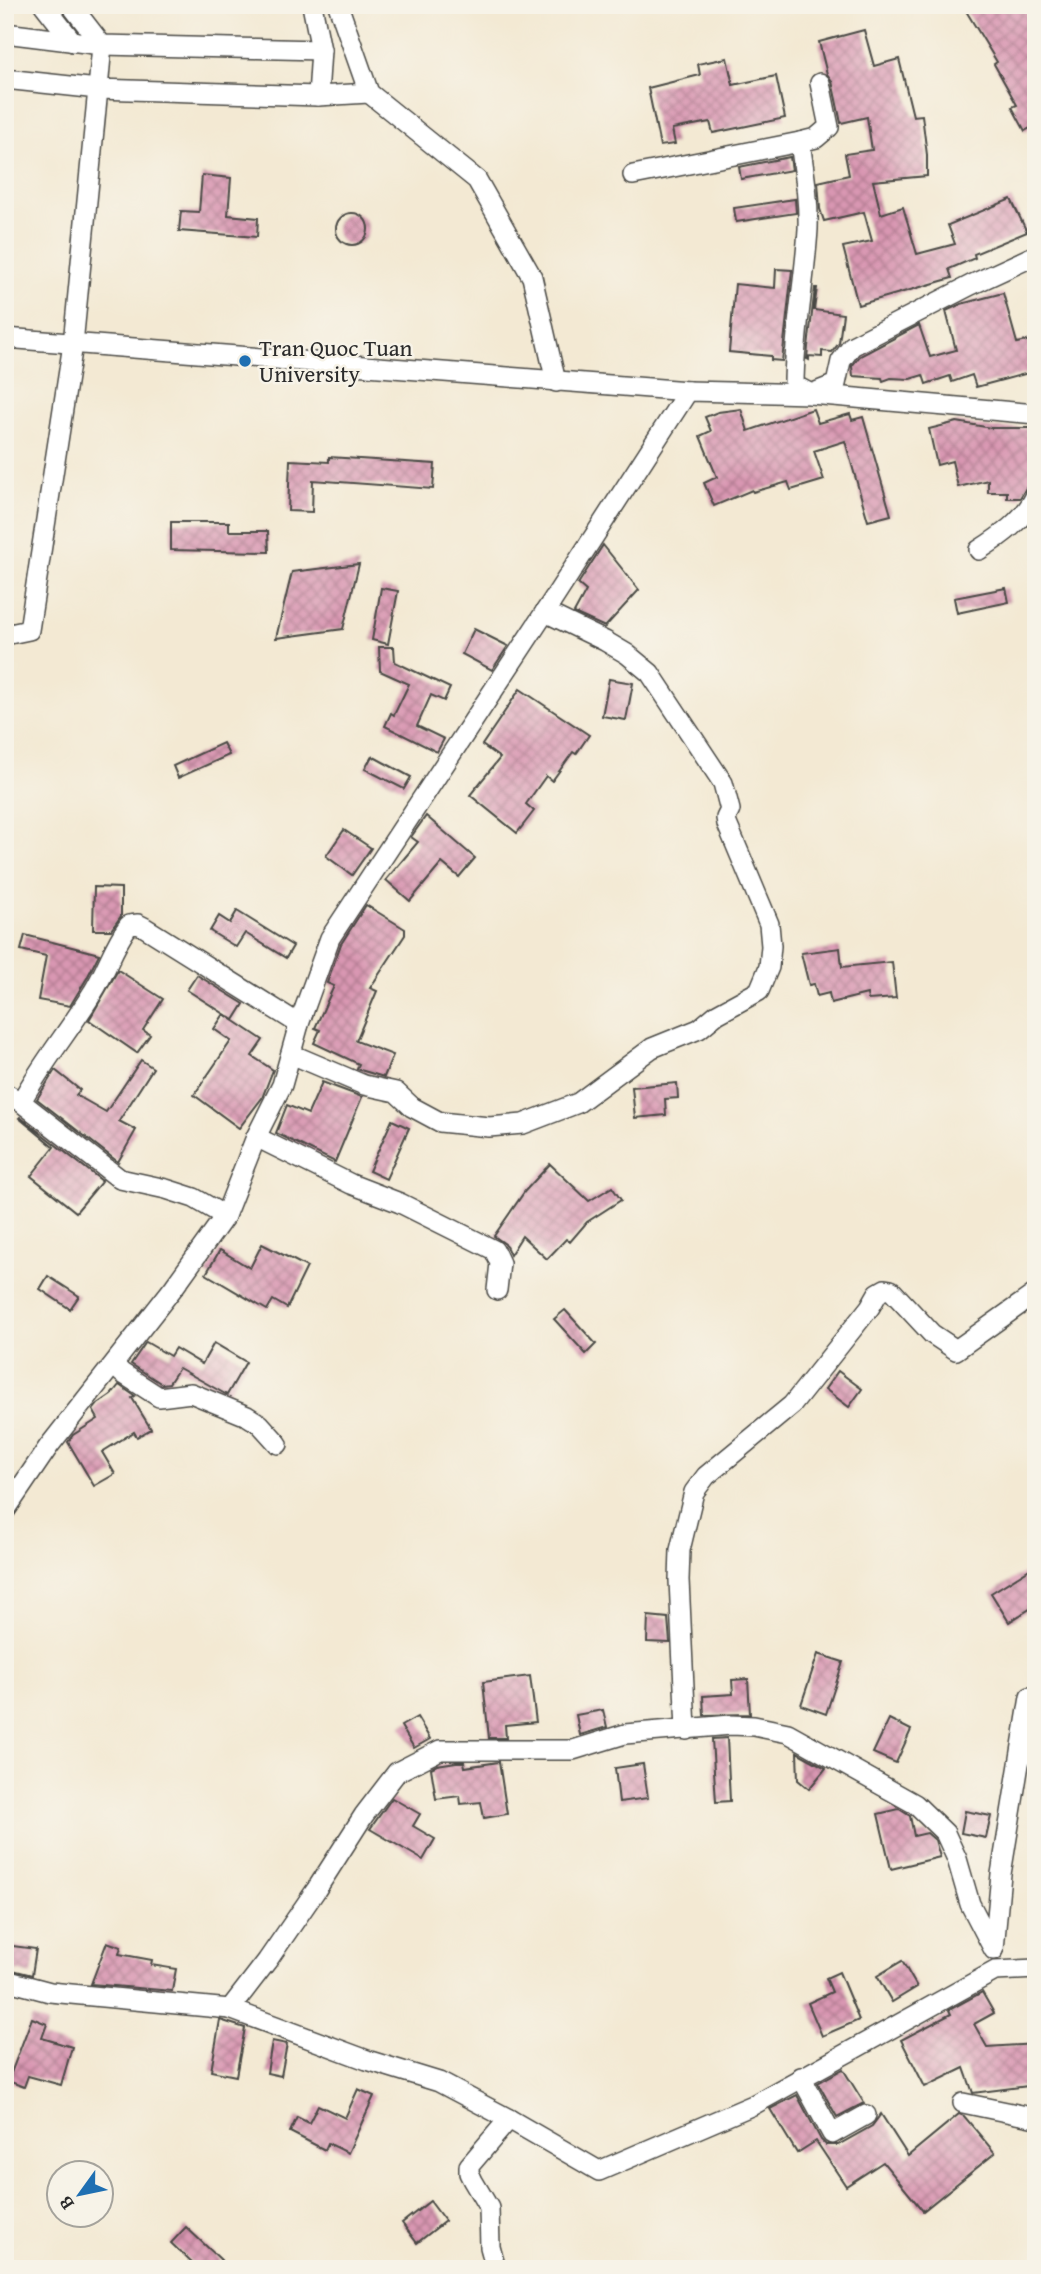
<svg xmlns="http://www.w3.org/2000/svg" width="1041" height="2274" viewBox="0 0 1041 2274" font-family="'Gentium Book Plus',serif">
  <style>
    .building { fill: url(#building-cross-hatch) }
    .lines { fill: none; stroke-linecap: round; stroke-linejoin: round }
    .minor-casing { stroke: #494844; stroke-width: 22 }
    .minor { stroke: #fff; stroke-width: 19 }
    .poi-dot { fill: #1f6fb2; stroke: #f7f3e8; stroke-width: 2.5 }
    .labels { text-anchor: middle; stroke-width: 5; stroke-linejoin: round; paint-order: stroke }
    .poi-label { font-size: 23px; fill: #2b2b2b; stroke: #f7f3e8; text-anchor: start }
  </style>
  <defs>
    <pattern id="building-cross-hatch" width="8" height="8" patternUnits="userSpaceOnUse" patternTransform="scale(1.75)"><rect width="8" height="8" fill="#d997b2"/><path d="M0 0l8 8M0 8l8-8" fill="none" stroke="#b07b91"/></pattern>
  </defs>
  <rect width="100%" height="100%" fill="#f7f3e8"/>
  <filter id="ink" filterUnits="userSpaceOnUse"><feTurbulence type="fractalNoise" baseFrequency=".0143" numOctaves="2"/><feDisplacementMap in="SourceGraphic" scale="14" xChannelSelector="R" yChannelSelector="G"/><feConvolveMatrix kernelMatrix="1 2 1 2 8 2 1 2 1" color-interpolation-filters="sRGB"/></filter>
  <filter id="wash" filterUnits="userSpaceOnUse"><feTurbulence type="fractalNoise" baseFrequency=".00686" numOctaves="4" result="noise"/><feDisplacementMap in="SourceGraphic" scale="28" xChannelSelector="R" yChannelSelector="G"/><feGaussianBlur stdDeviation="1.57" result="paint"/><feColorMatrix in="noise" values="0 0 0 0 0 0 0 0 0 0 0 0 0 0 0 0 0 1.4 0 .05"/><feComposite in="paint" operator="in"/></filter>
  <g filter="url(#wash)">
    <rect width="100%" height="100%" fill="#f3e9d3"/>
    <g id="blocks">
      <g class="building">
        <polygon points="977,5 1036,5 1036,125 1025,131 1012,107 1017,105 994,64 997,62 966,11"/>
        <polygon points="864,30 874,66 899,59 913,116 922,115 927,155 927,176 873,181 881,214 903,207 917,254 955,244 948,225 1011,199 1027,232 974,254 975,258 949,269 952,278 858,305 843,247 872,241 864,212 824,221 820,209 818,182 849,175 845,154 872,150 867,117 841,123 832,81 827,74 819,42"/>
        <polygon points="727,58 733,85 776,76 785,118 713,133 710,122 672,129 675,144 660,146 648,88 700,75 698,64"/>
        <polygon points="790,157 792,170 741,179 739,167"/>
        <polygon points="202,175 231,178 228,215 258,218 257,237 179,231 181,211 199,212"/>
        <polygon points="795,199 796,213 736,222 734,208"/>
        <circle cx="352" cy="229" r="16"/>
        <polygon points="776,269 792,270 782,361 771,360 771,356 729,352 735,284 775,288"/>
        <polygon points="815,288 817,288 814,310 843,314 839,343 832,352 822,351 822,357 809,356 809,360 807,359 808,347"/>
        <polygon points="1003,293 1017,343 1036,339 1036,371 976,387 972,375 952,382 950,376 926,384 923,375 910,379 891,378 883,381 882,378 853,376 852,366 860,356 919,325 930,357 956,350 946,311 961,304"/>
        <polygon points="741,409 748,431 813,409 818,423 850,414 852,420 863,417 891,515 868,521 845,441 814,451 824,480 791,490 788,482 753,492 752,490 714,506 704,483 717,477 700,436 711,431 705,417 718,412"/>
        <polygon points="957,422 991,428 1036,428 1036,480 1026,488 1020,498 1007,498 1007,492 988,492 988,480 958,487 952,461 937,465 929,429"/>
        <polygon points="329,457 435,464 433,489 313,480 312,512 288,511 290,460 329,462"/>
        <polygon points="171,522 229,522 229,531 268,531 269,552 171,550"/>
        <polygon points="603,545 639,590 605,627 574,613 586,591 578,584"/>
        <polygon points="359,564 343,629 276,638 292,572"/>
        <polygon points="381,588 398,591 388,644 372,640"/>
        <polygon points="1006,588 1009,602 957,613 954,598"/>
        <polygon points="474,629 508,646 492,670 462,654"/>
        <polygon points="379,647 394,647 395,662 450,688 444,701 431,695 417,726 444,739 437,752 385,726 391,713 394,715 409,684 380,671"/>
        <polygon points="609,679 633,683 626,720 602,716"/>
        <polygon points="520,689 589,735 576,754 573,752 552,781 546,776 526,804 534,811 517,833 470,795 500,758 482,745"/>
        <polygon points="223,743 229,755 178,778 173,766"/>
        <polygon points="372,756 411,777 404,789 365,769"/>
        <polygon points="426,816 475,858 459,877 442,863 410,901 386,880 418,842 411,837"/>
        <polygon points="344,830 371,848 352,875 326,856"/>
        <polygon points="94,887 121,888 121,916 111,930 93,930"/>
        <polygon points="366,905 405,929 405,935 370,988 377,991 356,1041 393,1055 384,1077 357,1069 359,1064 314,1043 320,1030 315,1028 334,986 327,983 341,944"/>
        <polygon points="237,911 293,946 286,958 245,933 236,947 210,931 219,916 230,923"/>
        <polygon points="25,935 99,954 87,978 70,1006 38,1000 46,956 21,950"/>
        <polygon points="840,948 842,967 892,962 896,998 868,1000 867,994 831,1003 829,993 817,996 814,984 809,985 801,953"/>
        <polygon points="118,970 163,999 143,1030 150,1035 137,1053 89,1020"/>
        <polygon points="197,975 244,1004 234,1020 187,990"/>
        <polygon points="224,1014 263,1040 252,1056 273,1070 262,1098 239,1128 194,1095 231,1041 214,1029"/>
        <polygon points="141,1060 153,1068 119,1121 136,1130 118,1162 37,1099 55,1070 80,1090 76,1095 106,1112"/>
        <polygon points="322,1082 362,1097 335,1162 276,1133 287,1105 308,1114"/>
        <polygon points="677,1083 678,1098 665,1099 666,1115 635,1118 632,1087"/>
        <polygon points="20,1117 102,1181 76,1212 31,1176 54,1147 19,1118"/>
        <polygon points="392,1120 409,1128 386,1179 369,1171"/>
        <polygon points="550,1164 589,1201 612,1187 621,1200 587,1222 570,1242 566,1239 547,1259 522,1236 510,1255 505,1244 494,1236 525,1191"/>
        <polygon points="262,1244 307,1267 287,1308 273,1300 267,1310 206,1274 220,1250 250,1268"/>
        <polygon points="48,1276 79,1296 70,1309 40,1289"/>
        <polygon points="565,1310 596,1344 586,1354 554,1319"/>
        <polygon points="146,1342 170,1356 175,1348 202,1364 214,1343 246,1362 227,1395 179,1368 169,1383 162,1384 131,1364"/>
        <polygon points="838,1371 862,1389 849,1407 825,1389"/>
        <polygon points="119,1385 135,1396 132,1398 151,1429 137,1437 134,1432 102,1452 115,1474 94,1486 68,1442 73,1435 98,1419 93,1410 98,1404 111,1395"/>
        <polygon points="1036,1565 1036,1605 1009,1622 991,1593"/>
        <polygon points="648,1616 668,1618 670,1643 647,1642"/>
        <polygon points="818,1654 843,1662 826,1714 801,1705"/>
        <polygon points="530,1676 536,1722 505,1725 506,1738 489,1738 483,1682"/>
        <polygon points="748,1679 750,1714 704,1715 703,1696 733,1694 732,1680"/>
        <polygon points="603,1710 607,1727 580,1735 576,1715"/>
        <polygon points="417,1717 430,1739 414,1748 401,1726"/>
        <polygon points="889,1719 911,1730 896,1763 873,1753"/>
        <polygon points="727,1738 730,1801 716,1802 712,1739"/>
        <polygon points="797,1752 826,1768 809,1789 798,1780"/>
        <polygon points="456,1762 464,1762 465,1767 499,1762 507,1814 484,1818 481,1802 461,1804 460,1796 436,1799 431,1768 437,1765"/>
        <polygon points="643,1764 648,1798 619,1802 615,1768"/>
        <polygon points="392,1798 420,1814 413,1826 435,1839 423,1860 370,1829"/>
        <polygon points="899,1809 910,1816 914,1836 927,1833 935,1840 940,1857 891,1869 878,1814"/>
        <polygon points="965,1811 991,1816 986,1838 961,1833"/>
        <polygon points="107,1942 121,1947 119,1954 152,1960 151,1965 176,1969 172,1991 91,1984"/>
        <polygon points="5,1945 36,1949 32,1975 5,1968"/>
        <polygon points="902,1961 917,1987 892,2002 877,1976"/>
        <polygon points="839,1972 859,2020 822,2036 808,2003 832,1992 826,1978"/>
        <polygon points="982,1992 994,2013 974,2024 987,2047 1036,2044 1036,2085 973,2093 964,2068 925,2087 901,2040 951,2014 949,2010"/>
        <polygon points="32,2018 47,2024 42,2038 72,2047 61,2085 28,2076 24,2087 8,2081"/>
        <polygon points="220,2020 245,2028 236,2076 211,2071"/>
        <polygon points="272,2041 287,2044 281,2076 267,2073"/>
        <polygon points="843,2069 864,2103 837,2117 818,2083"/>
        <polygon points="358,2089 374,2096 348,2153 328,2143 325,2150 290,2132 297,2117 309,2123 318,2105 345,2118"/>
        <polygon points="797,2095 821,2140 826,2145 838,2145 872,2126 881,2114 908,2156 959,2114 964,2116 995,2153 923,2211 883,2162 846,2186 816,2141 797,2153 770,2109"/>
        <polygon points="430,2201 445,2221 417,2243 402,2223"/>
        <polygon points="186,2227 221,2260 212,2269 198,2269 171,2243"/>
      </g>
    </g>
  </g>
  <g filter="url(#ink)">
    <use href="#blocks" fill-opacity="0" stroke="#494844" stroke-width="2"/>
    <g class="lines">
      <g class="minor-casing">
        <g id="minor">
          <polyline points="44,5 73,42"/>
          <polyline points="71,5 102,45 321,50"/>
          <polyline points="312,5 321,50 318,96"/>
          <polyline points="338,5 369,93 477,180 532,277 556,382"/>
          <polyline points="5,33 102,45 98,89 318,96 369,93"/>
          <polyline points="5,79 98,89 73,344 29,630 5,635"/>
          <path d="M820,83l9,44 -13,11 -16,4c4,29 9,58 8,87 -3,52 -14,104 -14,156l17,9 25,-10 5,-23 11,-15 119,-61 65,-30"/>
          <polyline points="633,175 800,142"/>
          <polyline points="5,338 688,391"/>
          <path d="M979,550c22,-14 45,-30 57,-55"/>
          <polyline points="291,1054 364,1085 396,1092 412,1107 440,1122 489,1127 523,1124 578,1103 652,1048 699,1029 717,1014 759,991 769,967 771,946 769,924 727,824 726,818 730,810 723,783 650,673 627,654 605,641 545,612"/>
          <polyline points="5,1093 21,1102 120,1179 166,1189 194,1198 225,1216"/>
          <path d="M21,1102c21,-39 49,-72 72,-110 14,-22 20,-46 36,-67l9,-1 6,3 155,97"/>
          <polyline points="256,1137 351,1184 400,1203 494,1250 500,1263 497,1290"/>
          <polyline points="114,1365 122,1373 159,1397 191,1393 247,1416 260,1424 278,1444"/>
          <polyline points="5,1511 49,1446 174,1287 225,1216 256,1137 282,1085 299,1024 330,938 545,612 688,391 811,394 1036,414"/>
          <polyline points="686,1730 679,1580 680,1550 694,1492 706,1476 792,1405 870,1307 878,1293 885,1289 891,1290 932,1334 956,1350 1036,1293"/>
          <polyline points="994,1949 1001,1874 1030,1697"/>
          <polyline points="5,1980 50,1992 230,2009 367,2060 439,2082 509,2119 599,2171 753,2105 995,1971 1036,1969"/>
          <polyline points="230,2009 267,1961 316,1890 364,1815 397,1772 440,1750 573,1750 625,1734 731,1725 754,1726 788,1733 915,1804 945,1833 957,1859 970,1904 994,1950"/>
          <polyline points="801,2077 832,2134 866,2115"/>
          <polyline points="963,2103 1036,2118"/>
          <polyline points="496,2269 490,2247 489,2208 473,2181 469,2173 469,2166 509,2119"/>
        </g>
      </g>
      <use href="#minor" class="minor"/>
    </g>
  </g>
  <circle class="poi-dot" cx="245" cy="361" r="7"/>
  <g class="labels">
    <g class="poi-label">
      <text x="259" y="356">Tran Quoc Tuan<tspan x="259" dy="26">University</tspan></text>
    </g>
  </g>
  <rect width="1041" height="2274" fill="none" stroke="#f7f3e8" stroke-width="28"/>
  <g transform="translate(80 2194) rotate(237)"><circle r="33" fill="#f7f3e8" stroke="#a5a39c" stroke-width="2"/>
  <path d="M0-5L12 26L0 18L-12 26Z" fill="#1f6fb2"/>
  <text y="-10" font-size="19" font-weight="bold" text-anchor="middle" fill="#2b2b2b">B</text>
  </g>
</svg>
